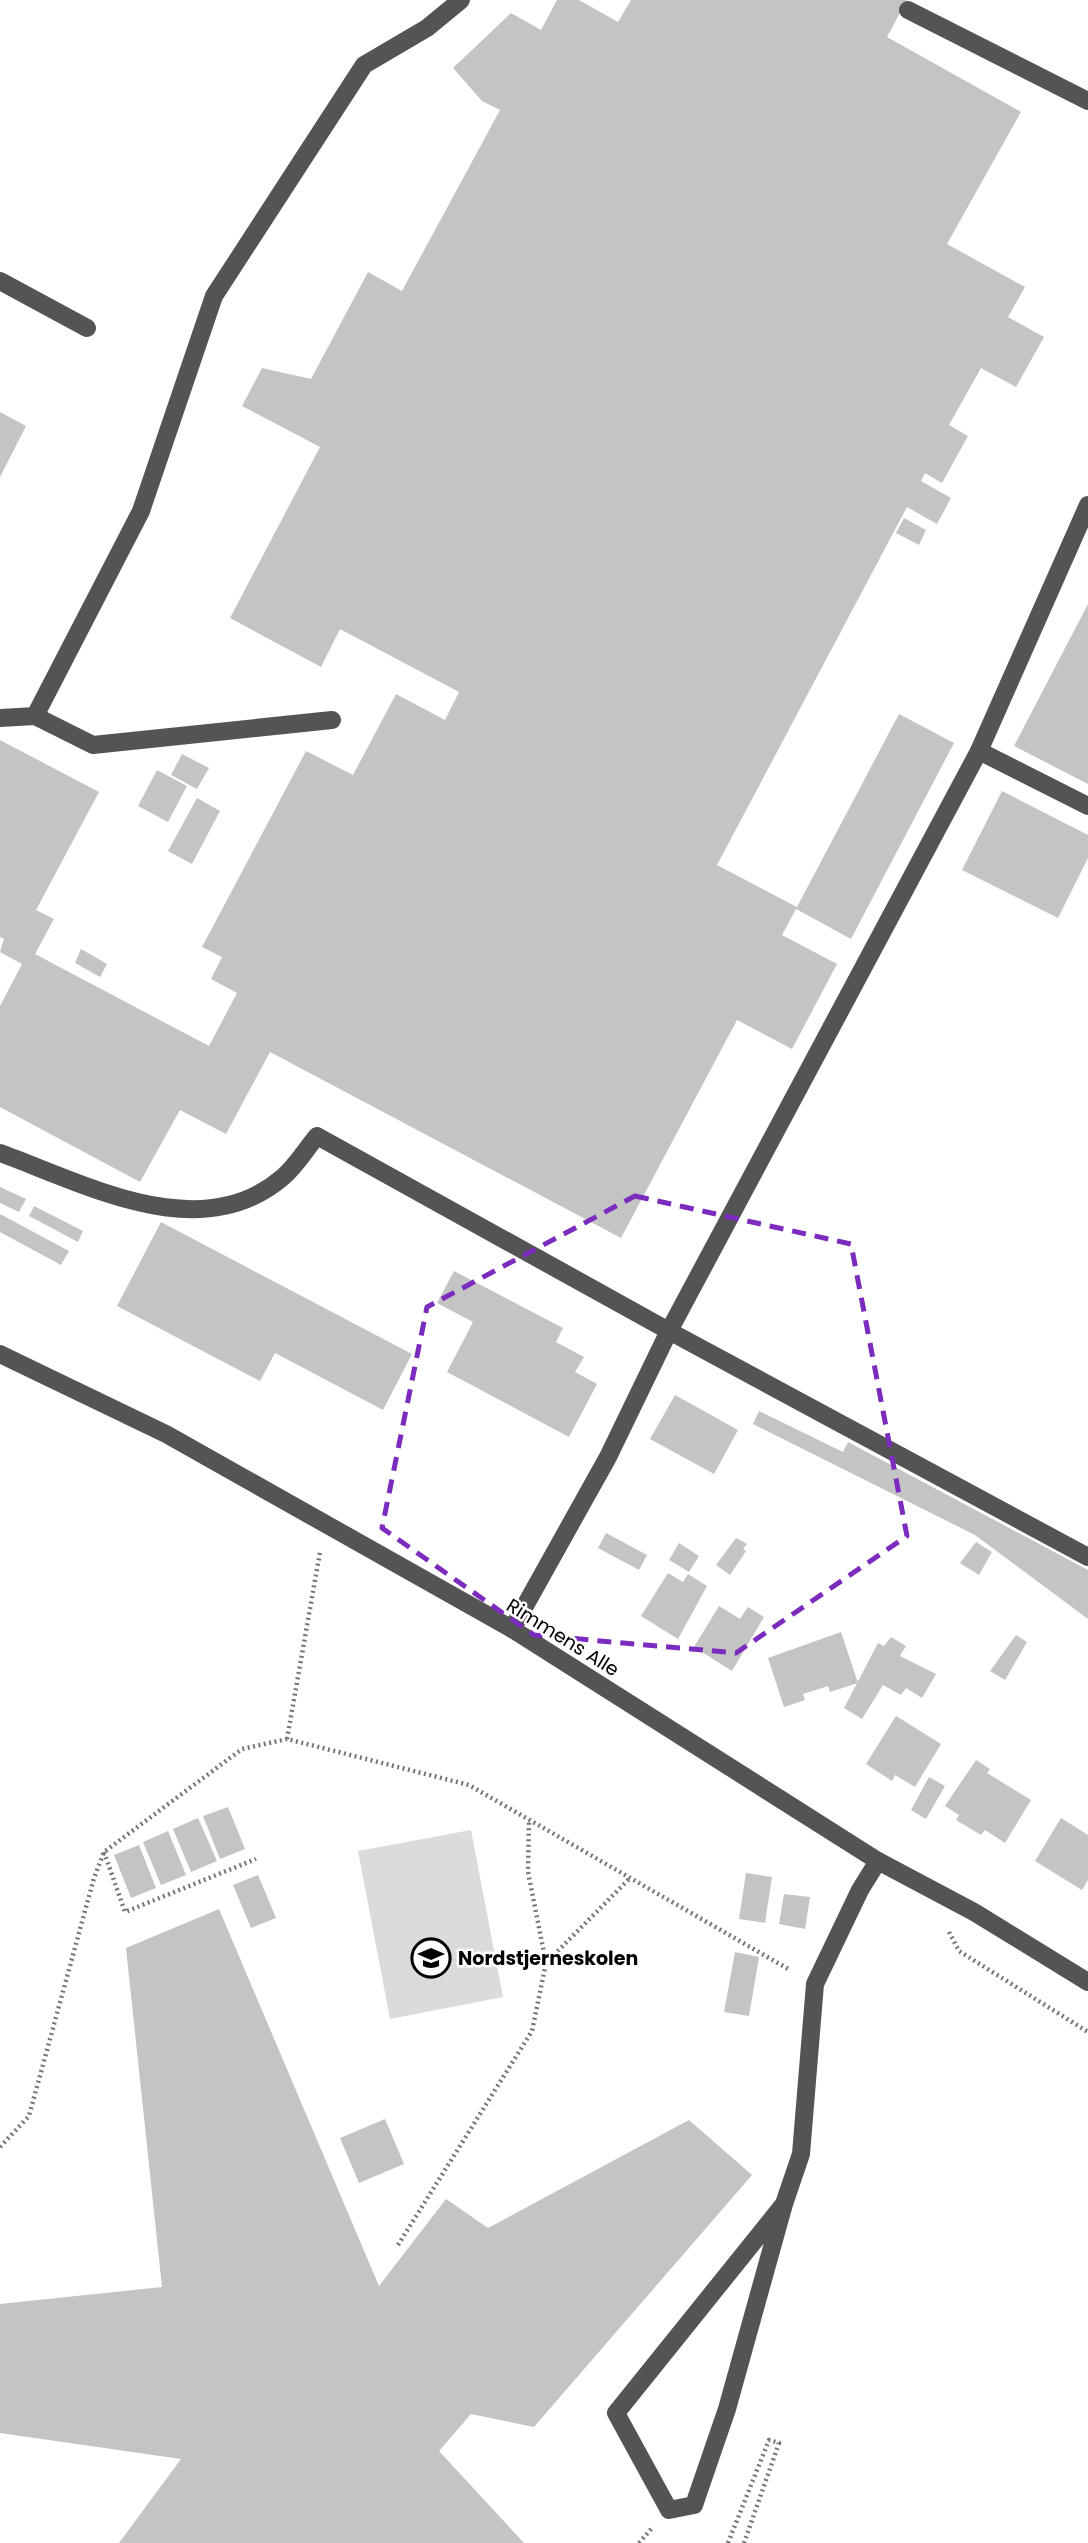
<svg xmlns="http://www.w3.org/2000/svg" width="1088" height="2543" viewBox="0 0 1088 2543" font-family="Poppins,sans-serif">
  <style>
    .green { fill: #dbdbdb }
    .building { fill: #c4c4c4 }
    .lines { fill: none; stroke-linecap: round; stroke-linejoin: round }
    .path { stroke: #767676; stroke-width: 4.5; stroke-dasharray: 2 3.5; stroke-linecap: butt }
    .minor { stroke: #545454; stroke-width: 18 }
    .marked { fill: none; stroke: #7b2cbf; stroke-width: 5; stroke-dasharray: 14 9; stroke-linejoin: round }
    .labels { text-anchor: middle; stroke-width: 5; stroke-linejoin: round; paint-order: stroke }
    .street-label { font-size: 19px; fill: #000; stroke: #fff }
    .poi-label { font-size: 19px; font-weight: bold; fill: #000; stroke: #fff; text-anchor: start }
  </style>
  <rect width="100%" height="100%" fill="#fff"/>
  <polygon class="green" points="471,1830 503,1997 390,2019 358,1851"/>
  <g class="building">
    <polygon points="557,0 579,0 618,22 631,0 907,0 887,37 1021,112 947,244 1025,287 1008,317 1044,337 1016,387 981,368 949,425 968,436 942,483 925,473 921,481 951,498 937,524 907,507 717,865 797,907 899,714 954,743 851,939 796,909 782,935 837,964 792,1049 737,1020 621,1238 270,1052 226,1134 180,1110 140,1182 0,1107 0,1006 22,964 0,952 4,939 0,937 0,740 99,792 36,910 54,919 35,954 209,1046 237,993 211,979 222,957 202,947 306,751 353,775 396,694 445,720 459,692 340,629 321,667 230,618 320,447 242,406 262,368 311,379 368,272 402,291 500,110 482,101 453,68 511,13 541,30"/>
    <polygon points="0,412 26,426 0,477"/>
    <polygon points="904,518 926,530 919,545 896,533"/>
    <polygon points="1088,604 1088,784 1014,746"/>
    <polygon points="182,754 209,768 197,789 171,775"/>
    <polygon points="157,770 187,786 168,822 138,806"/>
    <polygon points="1002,791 1088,835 1088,858 1058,918 962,870"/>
    <polygon points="197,798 220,811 192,864 168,851"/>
    <polygon points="81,949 107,964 100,977 75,963"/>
    <polygon points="0,1187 26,1199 19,1212 0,1203"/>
    <polygon points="34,1206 83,1231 78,1242 29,1216"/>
    <polygon points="0,1214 69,1251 61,1265 0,1232"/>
    <polygon points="161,1222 412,1354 383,1410 275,1353 260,1381 117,1306"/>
    <polygon points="454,1271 563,1328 556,1342 584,1357 575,1372 597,1384 569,1437 447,1372 473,1322 437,1303"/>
    <polygon points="675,1395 738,1430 714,1474 650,1439"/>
    <polygon points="759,1411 843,1452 848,1442 1088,1570 1088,1619 975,1535 753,1424"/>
    <polygon points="606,1533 647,1555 639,1570 598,1548"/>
    <polygon points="736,1538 747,1544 743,1549 746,1551 730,1575 716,1565"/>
    <polygon points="976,1542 992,1552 979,1575 960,1563"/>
    <polygon points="679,1543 699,1556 689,1572 669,1560"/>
    <polygon points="668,1573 683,1582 688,1574 707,1586 678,1639 641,1616"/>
    <polygon points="719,1606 740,1619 748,1607 764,1617 732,1671 694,1647"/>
    <polygon points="841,1632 858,1683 830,1692 828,1686 803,1694 805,1700 784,1707 768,1658"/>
    <polygon points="1016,1635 1027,1642 1005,1680 990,1671"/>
    <polygon points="891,1637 906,1646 900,1656 936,1674 922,1698 906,1688 901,1695 883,1685 862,1719 844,1708 878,1643 884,1646"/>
    <polygon points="896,1716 941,1744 915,1787 895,1775 892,1781 866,1764"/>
    <polygon points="976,1760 990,1769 987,1773 1031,1800 1005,1843 985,1830 981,1835 956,1820 959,1815 945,1806"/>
    <polygon points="929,1777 945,1786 926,1819 911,1810"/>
    <polygon points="228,1807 245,1849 220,1859 203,1816"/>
    <polygon points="198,1818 217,1861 191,1872 173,1829"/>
    <polygon points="1061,1818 1088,1835 1088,1880 1082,1890 1035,1861"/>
    <polygon points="168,1831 186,1875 161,1885 143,1842"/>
    <polygon points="139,1845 156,1888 131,1898 114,1855"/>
    <polygon points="746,1873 772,1877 765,1923 739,1919"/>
    <polygon points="258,1875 276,1918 251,1928 233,1885"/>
    <polygon points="784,1894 810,1897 805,1929 779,1924"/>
    <polygon points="219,1909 379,2286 446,2199 488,2228 689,2120 752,2175 534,2427 471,2414 439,2451 524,2543 119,2543 181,2459 0,2433 0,2304 162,2287 126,1948"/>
    <polygon points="735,1952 759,1957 749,2016 724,2012"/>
    <polygon points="385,2119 404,2164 359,2183 340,2138"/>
  </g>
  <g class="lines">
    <g class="path">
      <polyline points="287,1739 320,1552"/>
      <polyline points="104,1852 125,1912 256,1859"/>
      <polyline points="949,1932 959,1951 1088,2032"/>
      <polyline points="546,1963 630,1878"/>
      <polyline points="0,2147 29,2116 94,1878 104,1852 242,1749 287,1739 469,1785 790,1970"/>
      <polyline points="398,2245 532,2031 546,1963 528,1872 529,1819"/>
      <polyline points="639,2543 652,2528"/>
      <polyline points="728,2543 769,2440 779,2443 744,2543"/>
    </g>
    <g class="minor">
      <polyline points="908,10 1088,101"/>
      <polyline points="0,281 87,328"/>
      <polyline points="35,716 93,745 332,720"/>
      <polyline points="0,718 35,716 141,511 214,296 364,65 427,28 461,0"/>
      <polyline points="979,751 1088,806"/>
      <path d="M0,1153c86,31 201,95 283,24 13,-11 23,-28 34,-41l352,195 419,226"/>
      <polyline points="0,1354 166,1434 512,1629 878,1861 974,1912 1088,1982"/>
      <polyline points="512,1629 608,1457 669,1331 979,751 1088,505"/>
      <polyline points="784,2204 727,2409 694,2505 669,2510 616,2413 784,2204 801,2154 815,1984 860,1890 878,1861"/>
    </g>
  </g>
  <path class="marked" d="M635,1196l216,48 56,292 -171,117 -202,-18 -152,-107 45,-221z"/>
  <defs>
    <g id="school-ring" transform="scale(2.0125)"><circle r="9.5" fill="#fff" stroke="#000" stroke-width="1.5"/><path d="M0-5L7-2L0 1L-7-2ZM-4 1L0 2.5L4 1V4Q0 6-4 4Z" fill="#000"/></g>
  </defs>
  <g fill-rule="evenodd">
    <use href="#school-ring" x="431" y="1958"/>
  </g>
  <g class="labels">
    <g class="street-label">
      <text transform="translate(563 1637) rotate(32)" y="7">Rimmens Alle</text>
    </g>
    <g class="poi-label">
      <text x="458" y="1965">Nordstjerneskolen</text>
    </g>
  </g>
</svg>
